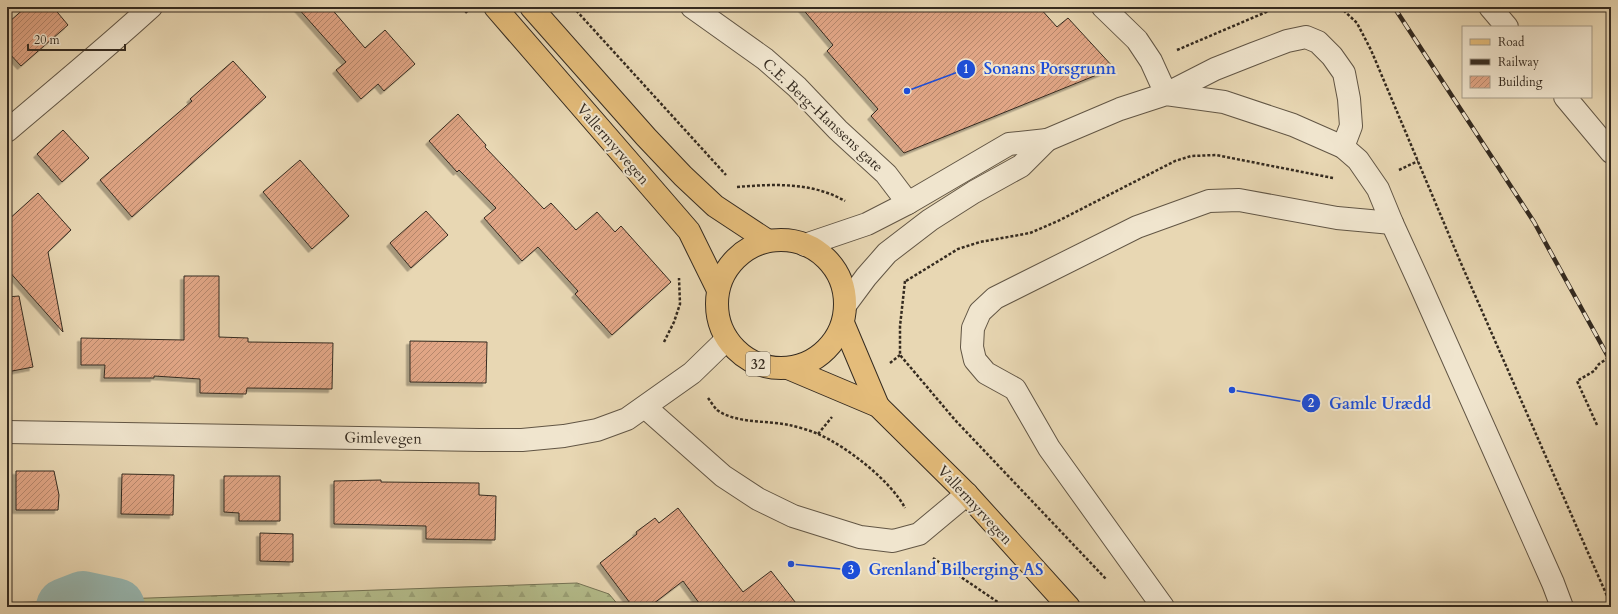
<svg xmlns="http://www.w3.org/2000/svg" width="1618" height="614" viewBox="0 0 1618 614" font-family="Cardo,serif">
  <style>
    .forest { fill: url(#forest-firs); stroke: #757456 }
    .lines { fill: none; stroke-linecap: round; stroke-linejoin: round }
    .river { stroke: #98b8b2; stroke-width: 58 }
    .building { fill: url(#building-hatch); stroke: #352b20; filter: url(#shadow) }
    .minor-casing { stroke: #625645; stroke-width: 24 }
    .major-casing { stroke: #352b20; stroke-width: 24 }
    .path { stroke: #352b20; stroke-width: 2.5; stroke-dasharray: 3 2; stroke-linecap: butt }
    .minor { stroke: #f0e5ce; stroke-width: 22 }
    .major { stroke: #e4bc7a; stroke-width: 22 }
    .rail-casing { stroke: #352b20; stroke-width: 4.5 }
    .rail { stroke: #f0e5ce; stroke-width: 3; stroke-dasharray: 9; stroke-linecap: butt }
    .labels { text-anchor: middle; stroke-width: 4; stroke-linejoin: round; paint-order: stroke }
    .shield { fill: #f0e5ce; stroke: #6d6354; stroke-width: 1 }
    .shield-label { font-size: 14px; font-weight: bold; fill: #352b20 }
    .street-label { font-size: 15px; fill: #352b20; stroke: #f0e5ce }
    .leader { fill: none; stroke: #1d4ed8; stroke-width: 1.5 }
    .callout-dot { fill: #1d4ed8; stroke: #f0e5ce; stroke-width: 1.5 }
    .mark-label { font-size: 12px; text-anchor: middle; font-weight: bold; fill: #fff }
    .callout-label { font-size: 16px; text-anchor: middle; font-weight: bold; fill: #1d4ed8; stroke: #f0e5ce; stroke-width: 4; stroke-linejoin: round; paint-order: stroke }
  </style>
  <defs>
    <pattern id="forest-firs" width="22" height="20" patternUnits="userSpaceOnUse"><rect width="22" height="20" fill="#b5be8d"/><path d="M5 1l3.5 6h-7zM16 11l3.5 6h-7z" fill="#9ca379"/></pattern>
    <pattern id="building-hatch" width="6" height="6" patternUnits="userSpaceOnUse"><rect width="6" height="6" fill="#e0a585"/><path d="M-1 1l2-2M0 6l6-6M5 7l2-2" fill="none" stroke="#b6876c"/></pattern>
    <filter id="shadow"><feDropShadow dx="-3.5" dy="3.5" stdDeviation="0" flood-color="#0004"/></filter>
  </defs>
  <rect width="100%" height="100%" fill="#e8d7b3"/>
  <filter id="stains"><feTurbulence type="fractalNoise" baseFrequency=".005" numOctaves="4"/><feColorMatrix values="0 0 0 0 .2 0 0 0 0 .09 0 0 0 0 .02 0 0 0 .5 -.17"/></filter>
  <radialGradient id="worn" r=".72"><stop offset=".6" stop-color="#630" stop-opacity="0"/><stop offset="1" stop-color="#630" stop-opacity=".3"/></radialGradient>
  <polygon class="forest" points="577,583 609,594 620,607 7,607 7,603"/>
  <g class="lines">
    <polyline class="river" points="65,607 83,600 116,607"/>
  </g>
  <g class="building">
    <polygon points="26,7 53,7 68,25 21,66 7,51 7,26 9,22"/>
    <polygon points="297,7 330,7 365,48 385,30 415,64 384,91 378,84 361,99 336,70 346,62"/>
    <polygon points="801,7 1039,7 1057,27 1068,18 1114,68 904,153 871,116 878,109 827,51 833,45"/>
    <polygon points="233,61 266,97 132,217 100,180 192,101 190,99"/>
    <polygon points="458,114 486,145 485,147 544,209 551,203 576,230 597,212 615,232 621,226 671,282 612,335 575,294 578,291 538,247 522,261 484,218 496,208 459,170 457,172 429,141"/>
    <polygon points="63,130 89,158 62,182 37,154"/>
    <polygon points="300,160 349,216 312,249 263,192"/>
    <polygon points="38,193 71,230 48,252 63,332 7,269 7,221"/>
    <polygon points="426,211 448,235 411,268 390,243"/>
    <polygon points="184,276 219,276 219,337 248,338 248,342 333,343 332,389 247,388 246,394 200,393 200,379 154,376 154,378 104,378 105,365 81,365 81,338 184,340"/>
    <polygon points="19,296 33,367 7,372 7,297"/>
    <polygon points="410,341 487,342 486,383 410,382"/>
    <polygon points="16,471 54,471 59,495 58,510 16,510"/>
    <polygon points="122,474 174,475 173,515 121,514"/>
    <polygon points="224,476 280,476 280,521 239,521 239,513 224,512"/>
    <polygon points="381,480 381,482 479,483 479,495 496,496 495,540 426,539 426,526 334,524 334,481"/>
    <polygon points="678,508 743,592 771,571 799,607 702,607 683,581 649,607 633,607 600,563 637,534 636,532 655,518 659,523"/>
    <polygon points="260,533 293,534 293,562 260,561"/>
  </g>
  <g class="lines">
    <g class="minor-casing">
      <g id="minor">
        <polyline points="692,7 765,59 797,87 838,130 886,174 908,203"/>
        <polyline points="1103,7 1137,40 1151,61 1166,94 1215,69 1253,54 1287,41 1306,37 1318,42 1332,56 1344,73 1349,99 1351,126 1343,147"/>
        <polyline points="1490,7 1507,27"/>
        <polyline points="1565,97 1611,152"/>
        <path d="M7,131c48,-41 97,-81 144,-124"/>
        <polyline points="805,245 867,224 908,203 1009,144 1047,140 1120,109 1166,94 1224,102 1293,125 1343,147 1358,160 1378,189 1392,223 1419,282 1553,583 1562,607"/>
        <polyline points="846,304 866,277 887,253 930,220 974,192 1021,166 1047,140"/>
        <polyline points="645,407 723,476 758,499 793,516 860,537 893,541 919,534 967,494"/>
        <polyline points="7,432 479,440 522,440 564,436 597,430 627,419 692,373 727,339"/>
        <polyline points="1163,607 1049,448 1015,389 986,373 975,360 972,347 973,328 980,312 995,298 1137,227 1209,201 1239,200 1337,218 1392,223"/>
      </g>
    </g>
    <g class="major-casing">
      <g id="major">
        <polyline points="495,7 689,231 718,290"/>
        <polyline points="531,7 646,137 683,176 715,206 768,241"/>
        <circle cx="781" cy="304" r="64"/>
        <polyline points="843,323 878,406"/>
        <polyline points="788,368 878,406 967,494 1069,607"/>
      </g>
    </g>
    <g class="path">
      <polyline points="462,7 467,13"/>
      <polyline points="573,7 726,175"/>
      <polyline points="1340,7 1357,23 1371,50 1460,261 1611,605"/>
      <polyline points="1177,50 1278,7"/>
      <polyline points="1399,170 1418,161"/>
      <path d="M737,187c37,-3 75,-5 108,14"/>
      <polyline points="905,281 900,326 900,355 955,420 1106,579"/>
      <polyline points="906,281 958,249 980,242 1030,233 1058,221 1175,161 1191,156 1216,155 1333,178"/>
      <polyline points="664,342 674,322 680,304 679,278"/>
      <polyline points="890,363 900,355"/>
      <path d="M708,398c3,4 6,9 9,12 20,14 49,10 72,15 9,2 20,5 29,9 28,12 73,47 87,74"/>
      <polyline points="1597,425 1577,381 1594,371 1599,364 1611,356"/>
      <polyline points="818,434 832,417"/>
      <polyline points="933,558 1005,607"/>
    </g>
    <use href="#minor" class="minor"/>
    <use href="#major" class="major"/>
    <g class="rail-casing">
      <polyline id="rail" points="1394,7 1534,222 1611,362"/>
    </g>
    <use href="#rail" class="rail"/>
  </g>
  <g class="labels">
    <rect class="shield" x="746" y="352" width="24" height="24" rx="3"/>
    <g class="shield-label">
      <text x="758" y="369">32</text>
    </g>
    <g class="street-label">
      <text transform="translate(823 115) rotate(43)" y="5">C.E. Berg-Hanssens gate</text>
      <text transform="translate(613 144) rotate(49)" y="5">Vallermyrvegen</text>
      <text transform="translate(383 438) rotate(1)" y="5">Gimlevegen</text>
      <text transform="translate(975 505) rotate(47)" y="5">Vallermyrvegen</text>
    </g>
  </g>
  <path class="leader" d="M907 91L966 69M1232 390L1311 403M791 564L851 570"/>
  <g class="callout-dot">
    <circle cx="907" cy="91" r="4"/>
    <circle cx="1232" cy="390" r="4"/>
    <circle cx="791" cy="564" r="4"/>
    <circle cx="966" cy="69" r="10"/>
    <circle cx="1311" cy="403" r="10"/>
    <circle cx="851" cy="570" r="10"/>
  </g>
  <g class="mark-label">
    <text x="966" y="73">1</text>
    <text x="1311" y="407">2</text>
    <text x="851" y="574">3</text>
  </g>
  <g class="callout-label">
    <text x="1050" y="74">Sonans Porsgrunn</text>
    <text x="1380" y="409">Gamle Urædd</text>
    <text x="956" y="575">Grenland Bilberging AS</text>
  </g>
  <rect width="1618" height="614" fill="none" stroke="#e8d7b3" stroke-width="24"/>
  <rect x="8" y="8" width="1602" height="598" fill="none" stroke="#352b20" stroke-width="2"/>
  <rect x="12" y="12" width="1594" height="590" fill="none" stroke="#352b20"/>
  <rect x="1462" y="26" width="130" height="72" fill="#f0e5ce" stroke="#a59b88"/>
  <rect x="1470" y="39" width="20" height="6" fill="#e4bc7a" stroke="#a59b88"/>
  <text x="1498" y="46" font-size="12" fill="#352b20">Road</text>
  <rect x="1470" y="59" width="20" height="6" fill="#352b20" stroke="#a59b88"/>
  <text x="1498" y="66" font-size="12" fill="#352b20">Railway</text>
  <rect x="1470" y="76" width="20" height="12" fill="url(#building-hatch)" stroke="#a59b88"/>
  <text x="1498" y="86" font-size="12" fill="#352b20">Building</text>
  <path d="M28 44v6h97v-6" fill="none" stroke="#352b20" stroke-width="2"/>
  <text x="34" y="44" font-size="12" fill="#352b20" stroke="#f0e5ce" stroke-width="3" paint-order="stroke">20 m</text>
  <rect width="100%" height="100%" filter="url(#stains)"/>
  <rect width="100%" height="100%" fill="url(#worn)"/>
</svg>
